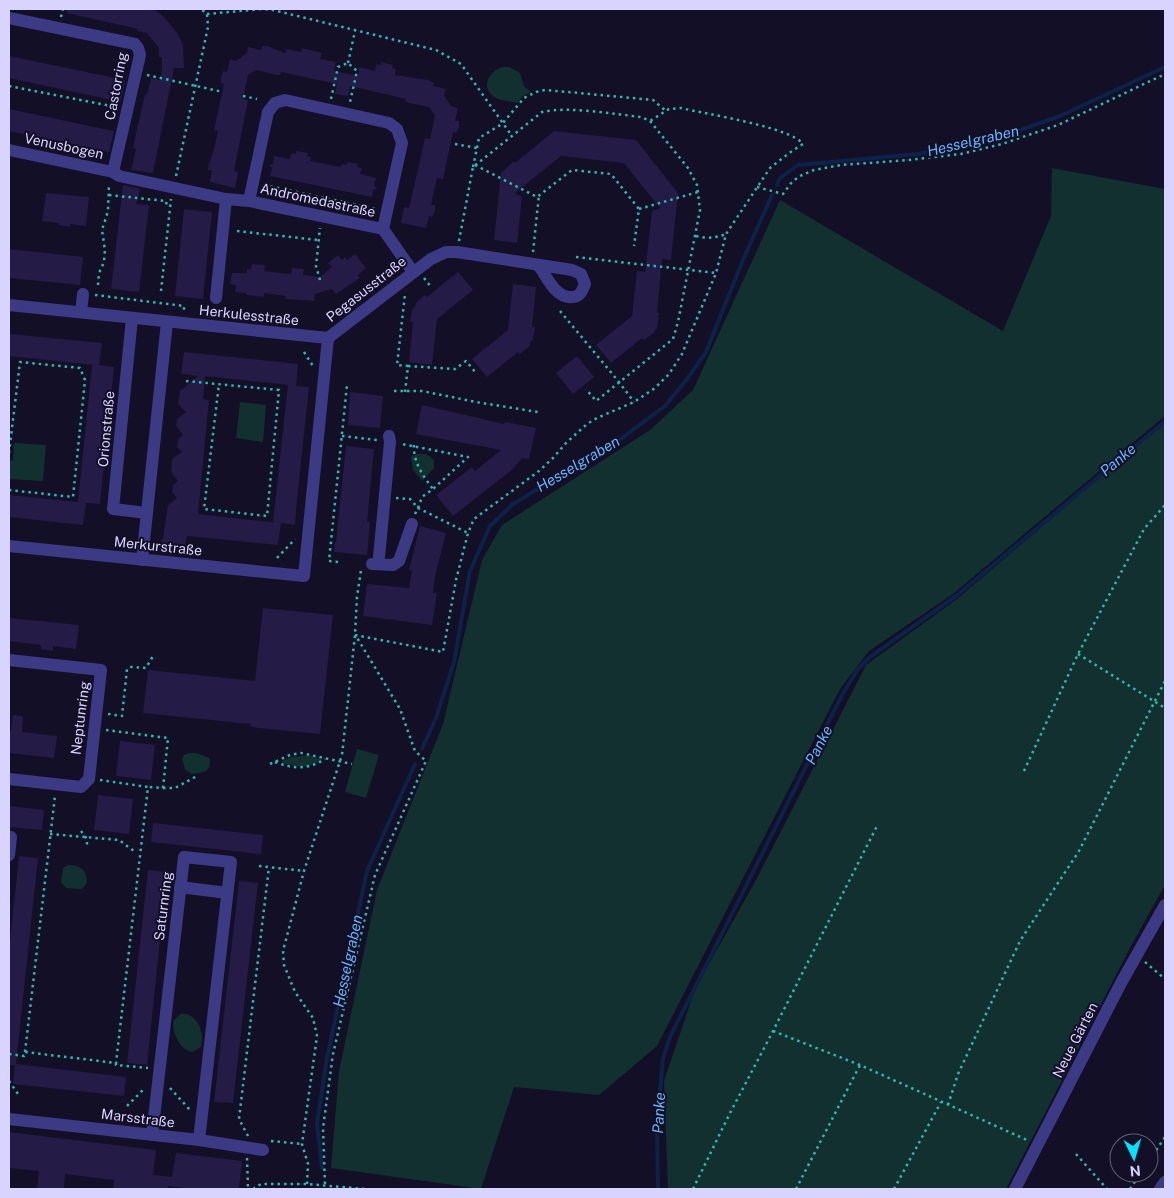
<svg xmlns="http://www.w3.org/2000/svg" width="1174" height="1198" viewBox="0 0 1174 1198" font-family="'Public Sans',sans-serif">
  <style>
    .green { fill: #12302f }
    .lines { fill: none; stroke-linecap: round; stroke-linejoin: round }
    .stream { stroke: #0c2248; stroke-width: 4 }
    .building { fill: #241b47; fill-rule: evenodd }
    .path { stroke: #2fb8b0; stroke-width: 2.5; stroke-dasharray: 2.5 4; stroke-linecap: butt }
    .minor { stroke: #3d3a85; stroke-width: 12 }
    .labels { text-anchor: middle; stroke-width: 4; stroke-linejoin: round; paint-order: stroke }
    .street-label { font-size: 14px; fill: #d9d4ff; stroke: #130f26 }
    .water-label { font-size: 15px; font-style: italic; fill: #62b6ff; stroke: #130f26 }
  </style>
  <rect width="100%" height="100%" fill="#130f26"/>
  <g class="green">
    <path d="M502,67h7l11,6 4,13 7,6 -8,4 -6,7c-8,-2 -18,-2 -24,-7 -13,-10 -3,-25 9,-29z"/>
    <polygon points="1052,168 1165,189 1165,416 953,594 869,651 840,689 657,1046 599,1095 514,1087 481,1189 331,1168 339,1071 377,890 443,724 482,560 502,525 650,430 693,390 780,200 1003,331 1051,216"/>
    <polygon points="240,402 266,405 263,442 236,438"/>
    <polygon points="1165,422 1165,885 1131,946 1006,1189 668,1189 664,1081 695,989 756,880 866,665 957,599"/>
    <polygon points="14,443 46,445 43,481 9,479 9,461 13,460"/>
    <polygon points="416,454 426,454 434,460 434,468 422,481 413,470 411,457"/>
    <polygon points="357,749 379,755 366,798 345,792"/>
    <path d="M189,753h8l12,5c4,14 -7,15 -18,16l-6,-5 -3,-10 2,-4z"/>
    <path d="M303,756h10l9,4c-12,9 -26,7 -39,3l-1,-2 10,-4z"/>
    <path d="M68,865c13,0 19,5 19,18l-5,6 -16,-1 -5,-6 2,-14z"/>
    <path d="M181,1014c16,-2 24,19 20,33l-9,5c-12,-2 -21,-20 -18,-32z"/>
  </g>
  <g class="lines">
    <g class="stream">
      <polyline points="777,185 780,178 798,165 918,154 1001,137 1060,116 1165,67"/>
      <polyline points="422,749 436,718 454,662 470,571 490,526 513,504 618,441 665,406 687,379 706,352 743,260 772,195"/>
      <polyline points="322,1168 317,1124 327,1058 367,871 415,764"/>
      <polyline points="658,1189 657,1123 663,1058 670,1037 842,695 858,669 870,657 956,596 1165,421"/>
    </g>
  </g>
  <g class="building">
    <polygon points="67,9 147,9 154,10 163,16 178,34 183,45 184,68 174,68 153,173 131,170 136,149 133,148 145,94 147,95 151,78 160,80 162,69 162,57 159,57 159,48 147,33 137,31 138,29 67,13"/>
    <polygon points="262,46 268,46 285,53 286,49 301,52 302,48 322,53 320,59 336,62 334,71 358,76 359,67 375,71 376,64 381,65 381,62 393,65 392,68 396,69 395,75 428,80 434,83 433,86 446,89 444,95 451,106 458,108 455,121 459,121 459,128 456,133 453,132 443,179 437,178 431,205 435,205 435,211 432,217 429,216 426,228 401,223 404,207 409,208 425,138 430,139 435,115 429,107 409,103 405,101 406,99 350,86 348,96 335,94 337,84 281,72 280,75 276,75 256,70 248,75 243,99 248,100 234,171 238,172 235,188 210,182 212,170 208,170 209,163 213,153 218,131 214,130 224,84 221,83 221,77 223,71 227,72 230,59 236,61 247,53 248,47 261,50"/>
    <polygon points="9,56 125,80 121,102 9,78"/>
    <polygon points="9,109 114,131 109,152 9,131"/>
    <polygon points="554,131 636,140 678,193 671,260 662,259 657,313 659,313 657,329 655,329 655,332 644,340 642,338 611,363 596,345 632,316 637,271 645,272 652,211 660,208 624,163 561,156 515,193 522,197 517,243 494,240 501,173 514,161 515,163"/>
    <polygon points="296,151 308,153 307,156 311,157 310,161 341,167 342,164 347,165 347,162 358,164 357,167 362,168 360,174 376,178 374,185 377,189 373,190 372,197 270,176 272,168 269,165 273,164 274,156 290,159 291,153 296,154"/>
    <polygon points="123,185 140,189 136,204 149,205 139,292 111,289"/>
    <polygon points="46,193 89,197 86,226 70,224 70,227 59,225 59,223 42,221"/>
    <polygon points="184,209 212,212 203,299 175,296"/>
    <polygon points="9,249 83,257 80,285 9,278"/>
    <polygon points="355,254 366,268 358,275 360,278 336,294 332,289 315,294 314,301 285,299 286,296 264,293 264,297 246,295 246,293 235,292 236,285 230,284 232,273 247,273 247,269 251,270 252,264 265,265 264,271 291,274 292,268 304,269 303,275 320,277 332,267 328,263 338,255 342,260 345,257 347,260"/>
    <polygon points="458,272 473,290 437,319 432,365 409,362 413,322 410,322 412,310 415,307 416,303 425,295 427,297"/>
    <polygon points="513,284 536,287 532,327 535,327 533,340 530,342 530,346 520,354 518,352 487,377 472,359 508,330"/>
    <polygon points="10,334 102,343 99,365 114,367 100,504 86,503 83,525 9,517 9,495 79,502 78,502 92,365 94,365 9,356"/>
    <path d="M184,352l114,12 -2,22 13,1 -13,123 -1,15 -14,-2 -3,22 -91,-9 -2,11 -15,-2 -3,2h-7l1,-7 2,-2 5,-33 9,-7 -5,-6 1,-7 5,-4 -7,-9 1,-13 10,-7 -5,-5 1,-8 5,-4 -7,-9 1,-7 9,-7 -8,-8 2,-13 18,-15 -17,-2zM205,376l83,9 -15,137 6,1 -81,-9 11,-114 -6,-1z"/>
    <polygon points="577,356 594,377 573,394 556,373"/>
    <polygon points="350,392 383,396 380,428 348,425"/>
    <polygon points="422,405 504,424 505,422 536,428 529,459 522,458 512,470 453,516 436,495 472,467 475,471 501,450 416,434"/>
    <polygon points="346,446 374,449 367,522 370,522 367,555 334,552 335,542 336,542"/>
    <polygon points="420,526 446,533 435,576 433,593 437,593 432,625 363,616 367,584 409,588 412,571 409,570"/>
    <polygon points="263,608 333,615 320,734 250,727 251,724 143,713 148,670 255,681"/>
    <polygon points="9,618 79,625 76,649 53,646 53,651 41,649 41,645 9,641"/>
    <polygon points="13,715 23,716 22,732 57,736 54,758 9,753 9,731 11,731"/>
    <polygon points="120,741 155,745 151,780 116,776"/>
    <polygon points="98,795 133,799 129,834 94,830"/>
    <polygon points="9,806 44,810 42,830 9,827"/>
    <polygon points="153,823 263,835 261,854 151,842"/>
    <polygon points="19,856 38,858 16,1064 126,1077 124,1096 13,1084 15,1065 9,1065 9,951"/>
    <polygon points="148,870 167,872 147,1065 127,1063"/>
    <polygon points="239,881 258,883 233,1103 214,1102"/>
    <polygon points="9,1132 156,1150 153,1175 172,1177 176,1153 242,1161 239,1189 193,1189 168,1186 168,1189 113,1189 114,1180 65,1174 64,1189 37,1189 39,1171 9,1168"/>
  </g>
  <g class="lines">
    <g class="path">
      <polyline points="207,14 262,9 273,10 436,50 461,64 512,136"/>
      <polyline points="61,17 63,9"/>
      <polyline points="348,63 355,31"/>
      <polyline points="147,75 223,92"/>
      <polyline points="9,86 116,107"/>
      <polyline points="243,96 257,99"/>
      <polyline points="331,99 338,67 348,63 357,71 350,102"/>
      <polyline points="455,144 477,148"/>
      <polyline points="475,165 537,197 572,170 611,174 639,209 634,246"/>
      <polyline points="473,167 479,138 502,124 524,98 536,92 545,90 579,93 653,100 666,111"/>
      <polyline points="176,176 208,27 207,14 201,9"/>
      <polyline points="264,185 376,209"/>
      <polyline points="757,187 783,194 792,182 800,176 814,170 841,165 909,160 961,154 1002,144 1058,125 1165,74"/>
      <polyline points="109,195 165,201 165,203 170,204"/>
      <polyline points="639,209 698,192"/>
      <polyline points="237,231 318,240"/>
      <path d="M696,236c11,3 19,2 30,-2"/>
      <path d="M459,241l14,-74 69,-55c25,-6 72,2 99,5l9,4 38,47 9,17 3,25 -22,112 -5,17 -77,62 -10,-12"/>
      <polyline points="533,252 539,195"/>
      <polyline points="576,257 716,273"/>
      <polyline points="424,278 431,287"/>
      <polyline points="320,280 316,266 320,228"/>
      <polyline points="98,285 99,273 104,262 105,250 102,230 108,211 109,184"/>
      <polyline points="161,291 171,199"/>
      <polyline points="95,295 184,306 184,313"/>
      <polyline points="560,311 619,382 634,402"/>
      <polyline points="304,352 313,366"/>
      <polyline points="408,366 455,369 466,361 476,373"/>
      <polyline points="186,381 279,390 267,516 204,509 219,384"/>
      <polyline points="394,391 422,391 476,402 538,412"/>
      <polyline points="405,392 408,366 397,365 405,294"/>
      <polyline points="342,436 377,440"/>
      <path d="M414,445c-1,17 9,31 19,44"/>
      <polyline points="9,453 20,362 80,368 85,380 73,497 9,490"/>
      <polyline points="396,498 410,499 418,508 422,497 433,489 468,457 402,444"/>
      <polyline points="415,514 418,508 468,533"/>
      <polyline points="277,558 295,539"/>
      <polyline points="338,562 329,561 347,385"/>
      <path d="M355,635l88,17 13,-72 12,-47 6,-14 65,-48 14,-13 13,-15 21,-19 10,-6 37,-16 21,-14 14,-14 13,-20 34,-81 10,-39 44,-66 22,-17 11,-7c-13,-17 -97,-30 -122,-36l-12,1 -19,12"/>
      <polyline points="1078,654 1165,708"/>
      <polyline points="108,714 122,716 127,669 131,667 146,668 153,656"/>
      <polyline points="106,730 168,738 163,788 148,787"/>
      <path d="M275,762c18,7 33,8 50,-3"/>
      <polyline points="270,764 290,755 301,753 352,764"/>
      <polyline points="1024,771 1078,654 1144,529 1165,505"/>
      <polyline points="100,780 148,787 116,1063"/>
      <polyline points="163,788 175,788 197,776"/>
      <polyline points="81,831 87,839 87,847"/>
      <polyline points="50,834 119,840 134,851"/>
      <polyline points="259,866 304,871"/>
      <polyline points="1145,962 1165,979"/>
      <polyline points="773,1031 860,1065 1027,1140"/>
      <polyline points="25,1052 55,796"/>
      <polyline points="9,1054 24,1056 25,1052 116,1063 116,1065 148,1068"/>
      <polyline points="9,1081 18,1094"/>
      <polyline points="170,1088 190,1110"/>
      <polyline points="948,1105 958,1074 1020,941 1079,851 1165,681"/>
      <polyline points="127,1106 144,1089"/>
      <polyline points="248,1136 239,1119 269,867"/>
      <polyline points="271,1141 302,1144"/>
      <polyline points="1076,1154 1107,1189"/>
      <polyline points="247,1158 248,1189"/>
      <polyline points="1149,1161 1165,1137"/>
      <polyline points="307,1184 308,1164 302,1144 317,1036 313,1018 295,992 284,965 283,951 304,871 342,755 355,635 357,597 361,570"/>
      <polyline points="325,1184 323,1128 333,1054 375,875 426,761 415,751 400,709 356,636"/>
      <polyline points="253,1189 261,1184 307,1184 365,1189"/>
      <polyline points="693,1189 729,1115 773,1031 877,826"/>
      <polyline points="796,1189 860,1065"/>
      <polyline points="894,1189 941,1102"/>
      <polyline points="1130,1189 1141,1173"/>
    </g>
    <g class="minor">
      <polyline points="9,18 135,44 138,48 140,55 113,172"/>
      <polyline points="9,150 113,172 119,176 226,199 249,201 383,229 413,272"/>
      <polyline points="249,201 268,112 275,103 285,100 389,123 397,129 402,143 383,229"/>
      <polyline points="216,298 226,199"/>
      <polyline points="9,305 328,338"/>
      <polyline points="81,312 83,294"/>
      <polyline points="132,318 113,509 147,513"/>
      <path d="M9,546l295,30 24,-238 103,-79 15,-7h11l115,18 9,4 4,10c-3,7 -5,13 -13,13 -16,2 -25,-20 -33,-31"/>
      <polyline points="379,557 390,442 389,436"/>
      <polyline points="142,560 167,322"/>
      <polyline points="372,564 393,565 399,561 412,524"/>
      <polyline points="9,660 101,670 89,779 81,787 9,779"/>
      <polyline points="9,837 11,837 9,855"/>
      <polyline points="180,887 227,893"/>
      <polyline points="9,1119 199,1140 263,1150"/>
      <polyline points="152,1135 184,857 231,862 199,1140"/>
      <polyline points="1015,1189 1121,983 1165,905"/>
      <polyline points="1160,1189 1165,1182"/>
    </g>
  </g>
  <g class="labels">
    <g class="street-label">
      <text transform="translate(116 86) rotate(-79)" y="5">Castorring</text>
      <text transform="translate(64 146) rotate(12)" y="5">Venusbogen</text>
      <text transform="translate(318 200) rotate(12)" y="5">Andromedastraße</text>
      <text transform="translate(366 289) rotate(-38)" y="5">Pegasusstraße</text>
      <text transform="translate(249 315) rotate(6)" y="5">Herkulesstraße</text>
      <text transform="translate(106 429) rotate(-85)" y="5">Orionstraße</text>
      <text transform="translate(158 546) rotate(6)" y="5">Merkurstraße</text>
      <text transform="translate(80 718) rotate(-83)" y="5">Neptunring</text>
      <text transform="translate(163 906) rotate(-83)" y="5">Saturnring</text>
      <text transform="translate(1075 1040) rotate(-63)" y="5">Neue Gärten</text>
      <text transform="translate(138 1118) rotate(7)" y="5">Marsstraße</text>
    </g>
    <g class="water-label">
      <text transform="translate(973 141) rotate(-13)" y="5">Hesselgraben</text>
      <text transform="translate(1118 460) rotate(-40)" y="5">Panke</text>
      <text transform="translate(578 464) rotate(-31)" y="5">Hesselgraben</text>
      <text transform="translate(819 745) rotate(-63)" y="5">Panke</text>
      <text transform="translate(348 961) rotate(-78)" y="5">Hesselgraben</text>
      <text transform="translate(659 1113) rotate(-87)" y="5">Panke</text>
    </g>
  </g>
  <rect width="1174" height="1198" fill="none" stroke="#d9d4ff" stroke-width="20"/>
  <g transform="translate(1134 1158) rotate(175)"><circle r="24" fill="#130f26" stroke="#625e7d"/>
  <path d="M0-4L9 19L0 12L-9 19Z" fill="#00e5ff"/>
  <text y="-8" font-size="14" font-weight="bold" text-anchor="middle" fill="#d9d4ff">N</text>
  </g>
</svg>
